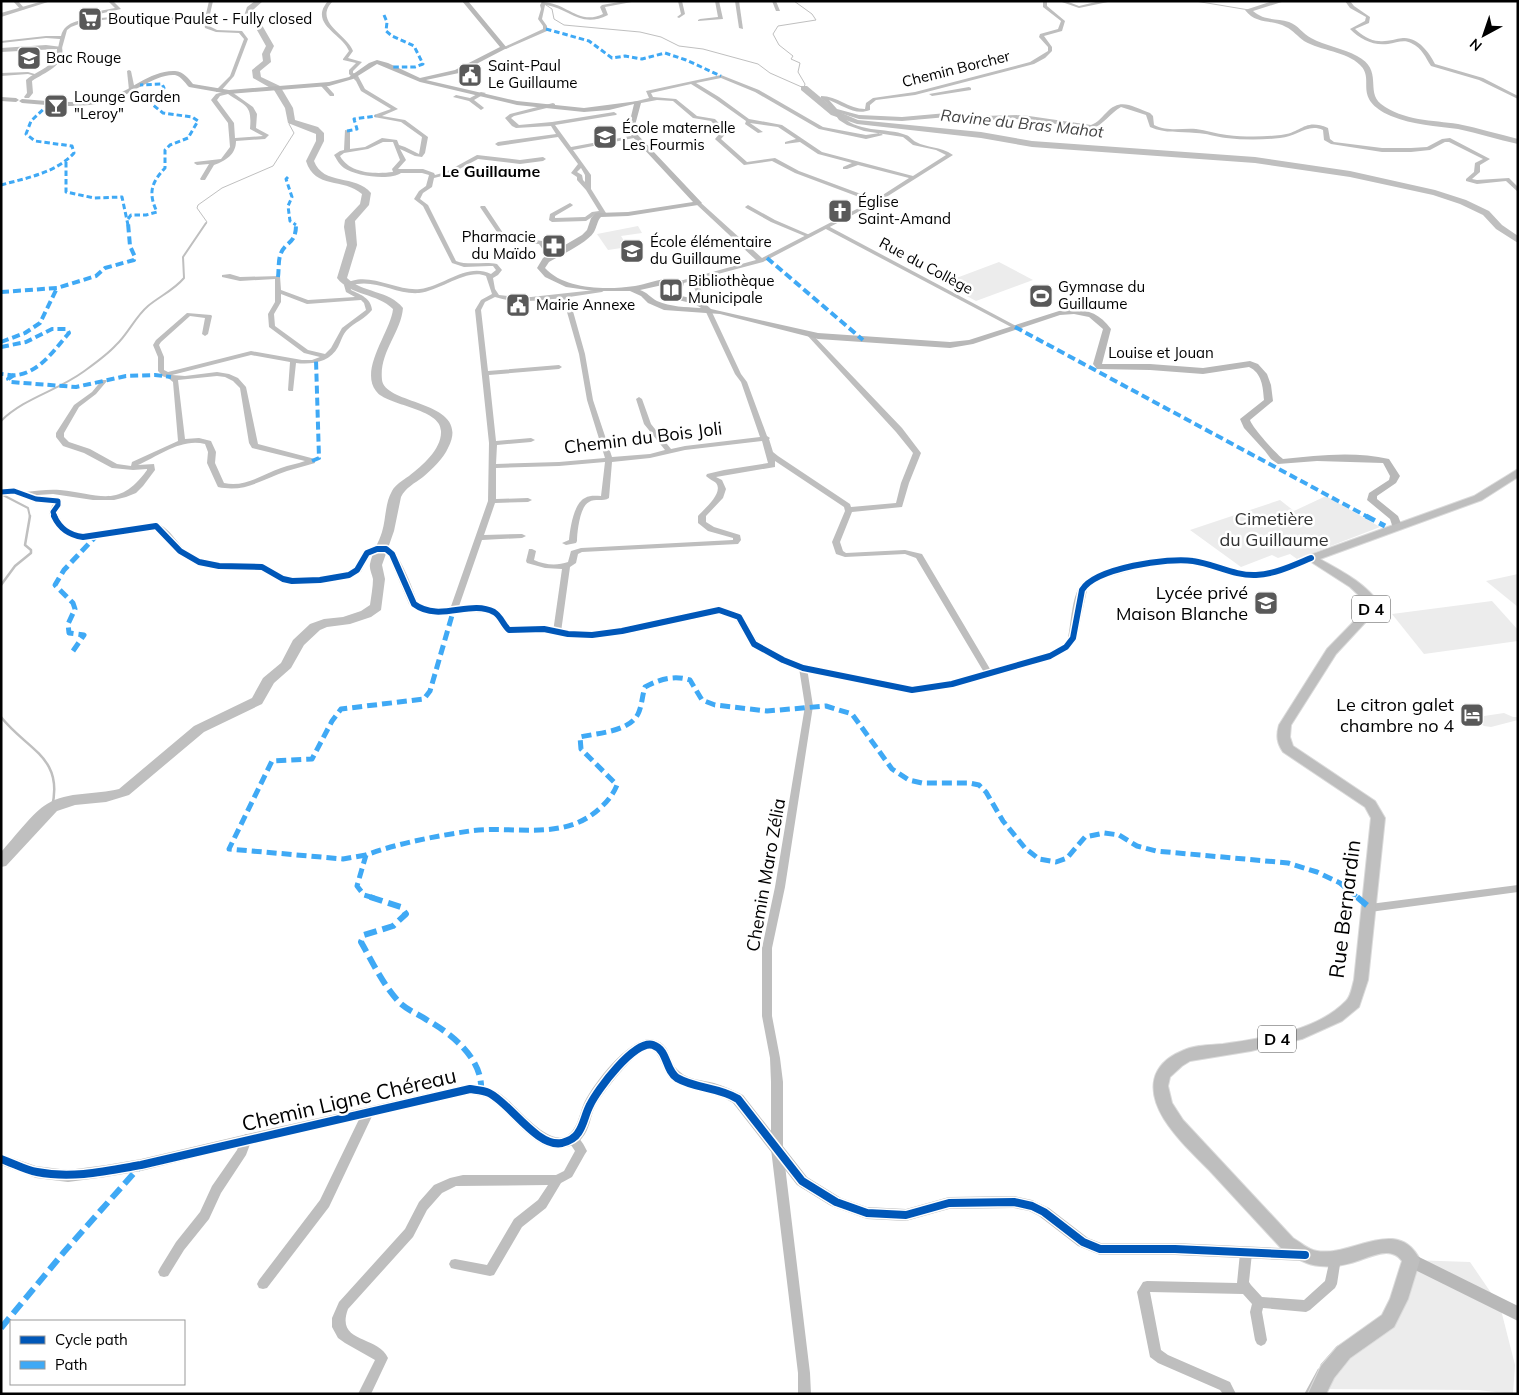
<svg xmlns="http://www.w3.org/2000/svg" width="1519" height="1395" viewBox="0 0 1519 1395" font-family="Mulish,sans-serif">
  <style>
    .green { fill: #ececec }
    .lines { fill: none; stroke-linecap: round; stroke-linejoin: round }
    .stream-far3 { stroke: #bfbfbf; stroke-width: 1 }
    .stream-far2 { stroke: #bfbfbf; stroke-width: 2 }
    .stream-far1 { stroke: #bfbfbf; stroke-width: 2.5 }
    .stream { stroke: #bfbfbf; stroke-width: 3 }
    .river { fill: #bfbfbf; fill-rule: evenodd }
    .primary-casing { stroke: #dbdbdb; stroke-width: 2 }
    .minor { fill: #bebebe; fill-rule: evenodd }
    .tertiary { fill: #bebebe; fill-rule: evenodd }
    .secondary { fill: #b8b8b8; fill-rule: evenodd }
    .primary { fill: #bebebe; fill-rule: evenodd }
    .quiet-far3 { stroke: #3fa9f5; stroke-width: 3; stroke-dasharray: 5.5 3; stroke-linecap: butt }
    .quiet-far2 { stroke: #3fa9f5; stroke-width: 4; stroke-dasharray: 8 4; stroke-linecap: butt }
    .quiet-far1 { stroke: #3fa9f5; stroke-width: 5; stroke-dasharray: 10 5; stroke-linecap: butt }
    .quiet { stroke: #3fa9f5; stroke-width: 6; stroke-dasharray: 13 6; stroke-linecap: butt }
    .cycleway-far2-casing { stroke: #fff; stroke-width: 8 }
    .cycleway-far1-casing { stroke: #fff; stroke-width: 9 }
    .cycleway-casing { stroke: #fff; stroke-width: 11 }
    .cycleway-far2 { stroke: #0057b8; stroke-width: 5 }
    .cycleway-far1 { stroke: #0057b8; stroke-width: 6 }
    .cycleway { stroke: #0057b8; stroke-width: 8 }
    .labels { text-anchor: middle; stroke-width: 5; stroke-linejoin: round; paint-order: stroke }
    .far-poi-label { font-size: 15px; fill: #000; stroke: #fff; text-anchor: start }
    .far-street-label { font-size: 15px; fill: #000; stroke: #fff }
    .far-water-label { font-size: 16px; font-style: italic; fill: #444; stroke: #fff }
    .far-quarter-label { font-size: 16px; font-weight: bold; fill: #000; stroke: #fff }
    .shield { fill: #fff; stroke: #4c4c4c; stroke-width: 1 }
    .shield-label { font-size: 16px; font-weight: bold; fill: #000 }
    .street-label { font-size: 18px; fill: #000; stroke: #fff }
    .park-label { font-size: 18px; fill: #333; stroke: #fff }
    .poi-label { font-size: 18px; fill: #000; stroke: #fff; text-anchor: end }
    .near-street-label { font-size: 21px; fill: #000; stroke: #fff }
  </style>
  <rect width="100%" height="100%" fill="#fff"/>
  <g class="green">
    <polygon points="638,226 642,233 621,236 628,247 608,250 597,234"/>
    <polygon points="999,262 1033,280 976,301 943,283"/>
    <polygon points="1326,496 1380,527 1297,559 1290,554 1278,558 1272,555 1241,567 1190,530 1280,500 1294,511"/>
    <polygon points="1518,574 1518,607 1486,581"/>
    <polygon points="1492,601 1518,630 1518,641 1424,654 1392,614"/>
    <polygon points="1504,713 1513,717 1518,717 1518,720 1491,727 1484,726 1478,721 1484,716"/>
    <polygon points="1411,1260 1470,1262 1500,1306 1515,1365 1513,1394 1477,1390 1319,1389 1322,1382 1387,1322"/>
  </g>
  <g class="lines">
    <g class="stream-far3">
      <polyline points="540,1 552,9 554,19 564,25 640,32 661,37 679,46 703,49 758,64 770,73 804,88"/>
      <polyline points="794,1 812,14 816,20 778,26 773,34 779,45 793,56 791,59 800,63 798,72 805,84 804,88"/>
      <polyline points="1195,1 1249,10"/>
      <polyline points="205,225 207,222 197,208 198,205 222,188 273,166 294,133 289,124 291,121"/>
    </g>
    <g class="stream-far2">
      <path d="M1,421c23,-23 56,-30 82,-49 11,-8 24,-17 33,-27 12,-11 19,-28 32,-39 12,-10 26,-16 36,-28l-1,-21 23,-34"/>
      <polyline points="1,494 28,508 30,517"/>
    </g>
    <g class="stream-far1">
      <polyline points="1,585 15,566 31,553 31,550 25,545 30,516"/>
      <path d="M1,717c26,33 63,40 51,90"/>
    </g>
    <g class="stream">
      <polyline points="1322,1365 1338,1347"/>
      <polyline points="1306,1394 1319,1370"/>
    </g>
    <g class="river">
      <path d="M255,1h8l-10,9 -1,5 7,5 15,26 -4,8 1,8 -11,9 1,6 19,9 13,22 2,12 23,7 6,6v8l-10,20c9,25 42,13 57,32l-2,12 -14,16 2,24 -10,33c15,15 42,12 56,30 -2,25 -24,44 -21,72 3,26 91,20 66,68 -4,10 -17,22 -25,29 -8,6 -18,11 -22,20l-7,34 -12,34 3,14 -4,31 -10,7 -21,7 -23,3 -7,3 -16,15 -13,23 -17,15 -12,21 -58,28 -75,63 -23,7 -31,3 -18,6 -51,55 -5,1v-15c12,-13 32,-40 46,-48 21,-13 49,-9 72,-15l75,-63 58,-28 11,-20 18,-15 12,-23 17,-16 14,-5 19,-2 18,-6 9,-6c1,-8 3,-18 3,-26 -1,-5 -4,-10 -3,-15 2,-11 9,-22 12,-32 4,-13 3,-29 10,-41 3,-6 11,-11 17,-15 13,-10 33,-27 32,-45 0,-23 -55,-25 -65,-40 -17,-22 15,-60 17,-82 -16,-16 -42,-13 -56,-31l10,-33 -3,-18 1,-7 15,-16 2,-10c-19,-17 -47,-4 -56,-33l10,-20v-7l-28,-11 -3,-15 -11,-18 -21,-12 -1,-8 11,-9 -1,-7 4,-8 -13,-23 -9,-7 3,-9z"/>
      <path d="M1273,1h12l-32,10c11,10 24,7 36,11 9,3 14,12 22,16 14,8 32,10 46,18 27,14 8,35 24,48 22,17 52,16 77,20 20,4 40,10 60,15v5c-20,-4 -40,-11 -60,-15 -22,-3 -45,-4 -67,-13 -40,-18 -15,-36 -31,-51 -14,-14 -39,-14 -56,-24 -6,-4 -11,-11 -18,-14 -14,-8 -30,-2 -41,-17z"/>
      <polygon points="801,86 807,86 837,111 858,120 981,132 1032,141 1255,157 1350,171 1435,190 1466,200 1489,211 1502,225 1518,236 1518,243 1496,229 1483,215 1460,204 1433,195 1350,177 1255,163 1032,147 981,138 857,124 831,115 801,90"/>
    </g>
    <g class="primary-casing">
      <path id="primary" d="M1518,469v8l-36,23 -162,59c21,12 44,23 59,44l-5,10 -38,41 -45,71 -1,12 3,9 82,55 10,17 -17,162 -9,27 -17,14 -40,18 -51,12 -61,10 -8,5 -12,11 -2,9 4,17 11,17 110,118c7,4 15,12 24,13 35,6 81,-36 103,9l-12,39 -14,28 -44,31 -16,20 -8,16h-18l13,-28 16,-19 45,-32 8,-16 12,-38c-12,-17 -35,-2 -51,2 -10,3 -21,4 -31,3 -15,-1 -27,-10 -39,-18 -24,-26 -48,-52 -72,-78 -16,-16 -33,-32 -45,-51 -17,-28 -15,-54 18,-68 12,-6 28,-6 41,-7 40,-6 93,-12 123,-43 5,-5 6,-14 8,-21l17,-162 -6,-11 -82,-55c-6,-9 -7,-16 -4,-27l48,-76 38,-39 2,-7 -17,-16 -45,-29 2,-2 167,-60z"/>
    </g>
    <g class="minor">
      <polygon points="13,1 18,1 25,9 21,10"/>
      <path d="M108,1h5l8,8 -22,5 2,4 10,-1 21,5 74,-8 3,-13h4l-5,22 1,3 8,4 25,1 6,8 -14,37 -14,16h-4v-2l14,-14 14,-37 -5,-6 -23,-1 -11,-4 -1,-5 1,-6 -73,7 -21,-5 -27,3 -13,5 -4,3 -5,18 -2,1 -2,-1 2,-9 -14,-1 -45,5v-2l45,-5h15c4,-16 22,-16 36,-18l-3,-6 21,-4z"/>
      <path d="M328,1h5c-21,21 15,34 20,50l-5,7 14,4 -9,9v2l4,1 8,15 33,20 -16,7 23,4 23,17 -3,16 -3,4 -7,-1 -15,-7 6,11 -8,9h25l11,4 1,2 11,-3 31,-17 43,5 23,-3 3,2 -3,2 -23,3 -42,-5 -28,15 -16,4 -2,9 -9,6 -3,6 8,6 28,56c13,5 28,0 41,3l5,6 -4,5 -5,3 2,11 4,6 17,2h15l73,-8 1,1 -3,2 -33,5 16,57 8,46 19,57 38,-3 15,-4 -21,-26 -8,-25 3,-2 3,2 9,25 20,25 14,-3 75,-9 -19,-55 -6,-8 -30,-64 3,-2 3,2 30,64 6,8 20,54 3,2 -1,1 4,13 5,4 72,48 1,3 45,-4 5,-20 12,-30 -17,-21 -90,-98 1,-1h4l91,95 19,25 -12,30 -7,24 -50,5 -12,30 3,9 3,2 59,-3 17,4 71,120 -1,2h-6l-1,-2 -69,-116 -11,-4 -60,3 -9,-3 -4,-12 13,-31 -1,-4 -69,-46v6l-59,10 6,3 4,9 -3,9 -17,18v6l8,5 26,8 1,5 -3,4 -156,8 -4,2 -2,9 -6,4 -9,65 -4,3 -3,-1 -1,-2 9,-63 -17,-1 -18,-5 -1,-2 3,-12h3l4,2 -2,9c11,5 23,6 34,2l3,-11 10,-3 152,-8v-2l-25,-7 -10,-8v-7c6,-7 26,-23 18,-33 -2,-2 -7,-4 -10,-7l1,-2 17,-4 44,-7 -6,-22 -77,9 -35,8 -38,4 -3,36c-6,4 -14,0 -20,4 -9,4 -12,30 -12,39l-1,2 -10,2 -4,-2 7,-3c1,-12 5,-37 16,-42 5,-3 11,-2 16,-2l4,-34 -46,4 -63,2v31l32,-1 4,2 -4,2 -33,1 -11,32 38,-1 4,2 -4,2 -40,2 -25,72 -1,2h-6l-1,-2 39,-111 1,-58 -14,-133 6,-10 11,-6 -6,-18c-19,-8 -46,15 -67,17 -23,2 -46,-16 -69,-7l1,4c10,5 20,8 21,20 -7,9 -17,12 -25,20 -4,4 -6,11 -9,17 -8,15 -26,18 -42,16l-3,28h-4l-1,-1 2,-28 -39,-7 -79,20 13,1 32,-4 12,2 9,4 8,9 12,57 57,15v4c-9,3 -19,5 -28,8 -25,8 -41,22 -69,16l-1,-2 -10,-22 1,-11 -3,-8c-24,-6 -46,12 -67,21l16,-1 1,6 -12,16 -7,7 -10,4 -12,3h-21l-40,-6 -31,2 -1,-2 1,-2h3c12,-1 23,-3 35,-2 40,4 59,19 87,-20v-1l-14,1 -21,-2 -28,-15 -21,-7 -7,-9v-4l18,-28 18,-13 10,-12h4l1,1 -11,13 -17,13 -15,26v4l5,5 21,7 27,15 14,2 1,-4 46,-21 -5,-59 -5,-4 -6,-2 -1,-2 -3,-3v-14l-5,-12 3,-5 31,-27 24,2 1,1 -4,18 -3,2 -3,-2 3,-16 -15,-2 -29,26 -2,3 5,12v13l4,2 83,-21 51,9h10l8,-3 -16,-4 -35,-26 -1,-13 7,-12v-23l-35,2 -18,-4v-2l8,-1 10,3 40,-1 1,14 27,10 47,-3 -9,-5 -2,-7c22,-16 52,7 76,4 24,-3 47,-27 71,-15l5,-4 -3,-4h-3l-26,1 -12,-4 -29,-57 -9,-7 5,-8 7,-5 3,-11 -7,-2h-21c-11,8 -46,3 -57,-5 -5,-4 -7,-8 -10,-13l6,-4 4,-1 1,-20 5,1v18l15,-2 17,-9 15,2 2,5 6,2 14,7 3,-17 -21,-15 -27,-5v-2l17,-6 -30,-18 -5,-10 -7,-7v-4l7,-7 -13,-3v-1l6,-8c-6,-17 -41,-27 -21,-50zM383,142h10l7,18 -8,9 1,3c-18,2 -43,2 -53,-16l4,-3 24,-4zM281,294l26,10 54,-4 3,3 2,7 -24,18 -11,20 -6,6 -17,-4 -33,-24 -1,-12 7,-12zM495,297c22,7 46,3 68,1l16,56 8,46 18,58 -46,4 -63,2 1,-19 34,-3 4,-2 -4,-2 -35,3 -7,-66 70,-6 3,-2 -3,-2 -71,6 -7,-61 4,-8zM217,376l8,1 8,4 7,7 9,55 3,5 53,13c-8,3 -16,4 -24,7 -18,6 -36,20 -57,15l-9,-20 1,-11 -5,-11 -12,-3 -14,1 -7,-59z"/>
      <path d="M625,1h12l-32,6 3,8c-28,14 -38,-7 -63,-10l-3,14 5,7v5l-41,18 -4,-1 41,-19v-3l-5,-7 3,-10 -1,-4 2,-3c24,0 37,24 61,12l-3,-7 2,-2z"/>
      <polygon points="678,1 682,1 685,14 679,18 677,17 681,14"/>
      <polygon points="715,1 719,1 723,19 698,21 698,20 700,19 718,17"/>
      <polygon points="735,1 739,1 743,29 739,28"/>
      <polygon points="772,1 776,1 780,11 776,11"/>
      <path d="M1043,1h4v5l18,15 -3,10 -18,5 8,11v4l-7,7 -11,6 -119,31 -39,5 -6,5v5c-15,6 -28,-5 -41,-10l8,9 22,6 43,2 45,-4 35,3 40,-1 69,10c6,-2 10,-7 15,-12 15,-16 26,-6 44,0l3,3 1,9c15,7 27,3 42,4 10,1 20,5 31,6 17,2 36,2 54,0 21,-2 23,-17 47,-7l2,11 4,3 48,6h29l16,-1 15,-8 8,-1 40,21 -10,6v7l-8,7 5,1 32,-2 9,9v5l-12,-11 -29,3 -11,-3v-2l8,-7 1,-9 8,-4 -34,-17h-4l-15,8 -19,2h-29l-51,-8 -7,-4 -1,-10c-16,-7 -26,7 -43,8 -18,2 -36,2 -54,0 -10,-1 -20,-5 -30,-5 -17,-2 -30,1 -46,-6l-4,-12 -25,-8c-11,6 -17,18 -30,22l-69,-10 -40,1 -35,-3 -45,4 -43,-2 -19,-6c14,21 47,14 66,22 4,1 6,5 10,7 11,6 24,4 37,13l-73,46 -2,-1v-2l31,-20 -51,-13 -11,4h-4v-2l9,-4 -34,-9 -18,-12 -15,2v-2l11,-3 -18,-12 -28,-4 13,9 -5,1 -13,-9 1,-3 -31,-22 -24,-15 -40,9 2,4 23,2 21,17 18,3 12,13 -6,7 26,23 28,-4 24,13 78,29v2l-2,1 -80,-30 -23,-12 -28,4 -28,-25 -1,-1 6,-7 -10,-11 -18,-3 -20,-17 -16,-1 -21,4 -3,-2 16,-4 -3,-7 75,-16 38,15 64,37 43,8 14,-2 3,2 -17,4 -47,-10 -64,-37 -34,-14 -25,5 23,14 30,22 33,6 40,27 91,24 33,-21 -10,-5 -23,-5 -10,-8 -39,-6 -17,-6 -8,-5 -11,-16 -7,-6v-2c16,0 28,13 44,13l1,-6 7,-5 42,-6 115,-30 18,-11v-4l-9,-10 1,-3 18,-5 3,-8 -18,-14z"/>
      <polygon points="1059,1 1066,1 1079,6 1100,1 1146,1 1108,2 1079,8"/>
      <path d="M1345,1h5l4,5 16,11 -1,6 -14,6c7,6 15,12 24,12 8,1 16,-2 24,-3 15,-1 26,14 32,26l48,14 35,18v3l-39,-19 -48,-14c-6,-9 -8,-17 -20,-23 -7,-4 -15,0 -23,1 -15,2 -28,-5 -38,-15l15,-8 1,-4 -16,-9z"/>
      <polygon points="129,70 131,71 135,90 132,92 129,90 127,71"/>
      <polygon points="28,72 38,75 36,76 28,74 1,76 1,73"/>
      <polygon points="321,84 325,84 334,94 334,96 330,96 321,86"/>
      <polygon points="969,87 971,88 971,90 932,96 929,94"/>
      <path d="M229,90l24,17 4,7 -1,14 13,7 -4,4 -29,2c0,14 -11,20 -22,24l-9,15h-4l-1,-1 9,-15 -12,1 -3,-2 1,-1 26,-3 9,-12 -2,-24 -17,-23 5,-6zM228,94c19,13 24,11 22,35l13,7 -28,2 -1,-15 -17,-23 3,-4z"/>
      <polygon points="481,92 486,93 474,100 483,107 484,108 481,110 469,101 453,97 456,95 470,98"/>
      <path d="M553,103l2,1v2l-41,10 -3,2 8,7 33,-3 62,-10 3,2 -1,1 -61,10 16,22 65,-12 3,2 -66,13 18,25v14l15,24 -1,1 -10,1 -9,6 -34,1 -3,-2 1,-6 20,-11 3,2 -1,1 -17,10v2l30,-1 7,-5 7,-1 -13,-21 -9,-10v-3l-6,-4 7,-9 -20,-27 -60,9 -3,-2 3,-2 58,-8 -5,-8 -35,2 -4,-2 -7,-8 5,-4zM581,168l4,7v7l-2,-2 -1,-5 -5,-3z"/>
      <polygon points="748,205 775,220 812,236 807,237 771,222 746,208 745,207"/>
      <polygon points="481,206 485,206 505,236 512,238 543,241 554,257 553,258 549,258 539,244 511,242 501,238 480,207"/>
      <polygon points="824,226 828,226 1018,327 1015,329 1013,328 824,228"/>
      <polygon points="691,278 696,279 705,298 704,299 699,298 690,279"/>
      <polygon points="803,665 807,668 813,706 785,887 772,948 772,1016 780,1058 783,1082 783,1149 810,1373 811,1394 798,1394 798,1373 771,1149 771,1082 770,1058 762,1016 762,948 775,887 805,706 799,668"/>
      <polygon points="1518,885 1518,892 1370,912 1366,911 1365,908 1366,905 1370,904"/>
      <polygon points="368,1107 372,1109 374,1112 329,1207 267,1288 263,1289 259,1288 257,1284 259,1280 320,1200 364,1109"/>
      <polygon points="246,1134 250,1136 252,1139 246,1155 221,1193 209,1219 184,1250 168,1276 164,1277 160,1276 158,1272 160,1268 176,1242 200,1212 212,1186 237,1150 242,1136"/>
      <path d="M573,1134c7,3 11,11 14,17l-2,3 -13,23 -11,6 -15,25 -24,19 -28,48 -4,1 -35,-7 -4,-1 -2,-4 2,-4 4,-1 32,6 27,-46 24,-19 10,-15 -92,1 -14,7 -15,17 -14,27 -65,72c-13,35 30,26 40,49l-17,36h-13l17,-34 -30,-17 -7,-5 -6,-11v-9l7,-16 66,-73 14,-27 15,-17 16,-7 13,-3h93l8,-4 11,-20 -8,-12 2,-3z"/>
      <polygon points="1246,1248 1250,1249 1252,1253 1249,1282 1251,1285 1262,1297 1304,1300 1325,1281 1331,1254 1335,1253 1339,1254 1341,1258 1337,1284 1335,1288 1310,1310 1306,1312 1263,1308 1262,1312 1267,1340 1265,1344 1261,1346 1257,1344 1255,1340 1250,1312 1252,1304 1243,1294 1150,1292 1161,1350 1168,1355 1230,1382 1236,1394 1223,1394 1220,1390 1158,1363 1150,1357 1137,1292 1143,1282 1147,1281 1237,1283 1240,1253 1242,1249"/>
    </g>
    <g class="tertiary">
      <polygon points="43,1 51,1 1,17 1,13"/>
      <path d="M46,45l16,2c4,19 -17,25 -30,34l1,12 -4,5h-4l-1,-1 3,-4 -1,-13c11,-10 31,-13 31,-31l-56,3v-4z"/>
      <polygon points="878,198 883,199 763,262 680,284 676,282 756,260 696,204 696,202 700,202 762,258"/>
      <path d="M6,488c12,-1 20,6 31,8 8,2 16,0 24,3l1,6 -5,7c5,13 13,20 26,22l73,-11c16,5 22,25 37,33 21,12 44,7 67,8 12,1 18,10 28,13 13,5 51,1 64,-7 6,-4 7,-13 12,-19 7,-3 15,-7 23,-4 12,3 26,43 31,56 24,17 59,-8 81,9 5,3 8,10 12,15l33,-1 24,5 24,1 30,-4 97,-21 23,8 16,27 28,16 20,7 106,22 39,-6 96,-27c8,-4 17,-7 21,-16 3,-14 4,-41 12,-52 12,-19 91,-31 113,-28 21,3 41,15 63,14 20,-1 36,-12 55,-17l5,3 -29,13 -30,6 -20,-1 -45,-13h-17l-35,5 -42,12 -11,10 -11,51 -9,10 -14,7 -101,29 -40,6 -109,-22 -23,-9 -29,-16 -16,-27 -17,-6 -96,21 -30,4 -24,-1 -24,-5 -35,1 -6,-3 -9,-14 -5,-3 -16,-1 -33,3 -22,-4 -9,-7 -21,-49 -4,-3h-6l-8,3 -9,17 -9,4 -32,7 -28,1 -13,-3 -17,-11 -43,-1 -24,-5 -18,-11 -23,-24c-14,2 -28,4 -43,6 -28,5 -51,10 -62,-23l5,-10 -18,-1 -23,-8 -12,2v-6z"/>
      <path d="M650,1039c24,4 16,22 30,33 9,8 23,8 34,11 10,3 19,7 29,12l64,82 34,21 26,9 39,2 43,-12 65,-1 18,4 17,8 39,30 13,5h74l129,6 5,2 2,4 -2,4 -5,2 -129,-6h-75l-22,-9 -39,-30 -10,-5 -15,-3 -65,1 -43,12 -39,-2 -36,-13 -34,-21 -64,-82c-18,-12 -42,-10 -60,-22 -11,-7 -12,-31 -24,-32 -12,-1 -48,46 -54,58 -5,10 -5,22 -13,31 -4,6 -13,9 -20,10 -29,5 -53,-40 -77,-51 -5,-2 -10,-2 -15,-3l-205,46 -124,31 -35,6 -38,5 -32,-4 -35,-13v-11l35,12 32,4 38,-5 35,-6 124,-29 205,-46c12,1 23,4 32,11 15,11 43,48 62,42 14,-5 15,-24 21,-36 10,-19 42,-61 65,-62z"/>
    </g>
    <g class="secondary">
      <path d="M462,1h6l39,47 -48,25 -33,7 91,21 67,7 54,-7 3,2 -7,26 1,3 67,71 -4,2 -70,11 -27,1c-4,4 -4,10 -7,15 -7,11 -33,23 -45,30l-4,6c20,22 62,22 90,18 14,-2 36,-13 49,-4l-3,14 20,4 10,9 107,24 132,9 19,-2 90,-29c22,-3 38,-1 52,18l-9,35h48l53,4 47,-7 8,3 9,10 4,11 2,16 -23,19c2,7 26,34 33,39 34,-4 73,-8 106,0l11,17 -4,7 -19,13v3l21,17 4,10 -1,2h-8l-3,-9 -23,-19 2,-7 20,-13 1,-4 -7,-13 -66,-2 -39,3 -7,-5 -6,-8 -21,-23 -4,-9 24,-19c-1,-13 -2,-27 -15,-33l-46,7 -53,-4 -53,-1 -4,-5 10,-35 -14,-12 -15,-3 -14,1 -87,29 -23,4 -132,-9 -98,-25 -56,-4 -16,-7 -7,-7 -11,-5h-36l-28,-4 -21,-10 -8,-9 6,-10 39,-23 5,-5 4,-12 5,-5 32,-1 65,-10 -64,-69 -1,-4 6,-25 -25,6 -25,2 -67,-7 -97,-23 -43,-18 -24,15 -24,7 -100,8 -40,-7c-4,-4 -8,-11 -14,-12 -19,-2 -47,22 -68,27 -28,7 -57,3 -85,1l-3,-2 3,-2c28,2 58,6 85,-1 23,-6 43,-28 68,-27 9,1 13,7 18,13l36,6 100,-8 20,-5 20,-14 8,-3 11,3 32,15 35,-8 45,-23zM667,284h9l-2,15 21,5 6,4c-16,-1 -30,-1 -44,-7 -6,-3 -10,-9 -17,-11z"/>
      <polygon points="1,97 16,98 19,100 16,102 1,101"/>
      <polygon points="1411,1253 1518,1306 1518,1321 1405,1265 1403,1260 1405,1255"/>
    </g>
    <use href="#primary" class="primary"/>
    <g class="quiet-far3">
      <polyline points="384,15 387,22 386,31 392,36 414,46 423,64 415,67 393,67"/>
      <polyline points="546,29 589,41 612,58 625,56 642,59 665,53 686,60 721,76"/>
      <polyline points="347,131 357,129 354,119 376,116"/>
      <polyline points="66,162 66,192 94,198 122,197 128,225"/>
      <polyline points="288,177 286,179 292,197 288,206 290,221 296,225"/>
      <path d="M1,185c25,-7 55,-12 73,-32l-2,-7 -37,-5 -9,-7 5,-13 19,-18"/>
      <path d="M128,219l3,-4h15l11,-3c-9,-19 -6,-29 8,-44v-18l5,-5 18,-7 10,-17 -6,-4 -29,-4 -10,-8v-5l11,-12 -2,-4 -22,1"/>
    </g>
    <g class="quiet-far2">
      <polyline points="767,258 863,340"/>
      <path d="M278,277c1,-7 0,-18 3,-24 5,-12 15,-9 15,-28l-2,-2"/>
      <polyline points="1,292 57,288 96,276 105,268 134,260 135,257 130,246 128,223"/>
      <polyline points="1015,327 1368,517"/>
      <polyline points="1,342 25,333 40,323 57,288"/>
      <path d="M1,347l25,-5 26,-13h15l2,4c-14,16 -29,39 -52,42 -5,1 -11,-1 -16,-1"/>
      <polyline points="14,375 8,379 11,382 76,387 126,376 155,375 171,377"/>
      <polyline points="312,461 319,458 316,360"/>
    </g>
    <g class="quiet-far1">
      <polyline points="1366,516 1385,526"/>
      <polyline points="73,651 84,635 69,633 68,624 75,609 73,603 55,585 64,570 97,535"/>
      <polyline points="366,855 343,859 229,849 272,761 312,759 332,721 341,709 424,699 430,691 453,612"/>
      <path d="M374,898l-10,-3 -7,-9 9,-31c33,-12 70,-19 104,-24 43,-6 93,11 129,-22 8,-7 14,-14 18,-24l-36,-36 -1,-12c17,-4 49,-5 58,-23 4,-8 4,-18 7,-27 15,-8 29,-12 45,-7l12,20 13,5 52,6 59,-5 26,8 40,55 17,11 13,3h47l10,2 7,7 17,29 22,27 14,11 17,3 11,-4 18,-21 19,-4 15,2 18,11 19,5 132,12 29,9 23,11 18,15"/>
    </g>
    <g class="quiet">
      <path d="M370,897l31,10 5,7 -13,12 -29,9 -3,7c12,21 23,45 40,62 8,7 17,10 26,16 25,14 56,39 54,70"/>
      <polyline points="1357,897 1370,908"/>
      <polyline points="1,1328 64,1252 141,1165"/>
    </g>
    <g class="cycleway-far2-casing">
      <polyline id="cycleway-far2" points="1,492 14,491 36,499 58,501 58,505 53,512 55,517"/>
    </g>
    <g class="cycleway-far1-casing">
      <path id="cycleway-far1" d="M54,516c6,13 15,19 29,21l73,-11 24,25 19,11 20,4 43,1 21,12 9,2 28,-1 29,-5 8,-5 10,-17 10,-4h9l6,5 22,50c26,19 56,-5 80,8 7,4 9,13 15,18l35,-1 24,5 24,1 30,-4 97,-21 20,7 15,27 29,16 20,8 109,22 40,-6 98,-28 16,-9 7,-9 9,-48c13,-22 87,-33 111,-29 22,3 41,15 63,14 20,-1 38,-10 55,-17"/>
    </g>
    <g class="cycleway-casing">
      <path id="cycleway" d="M1,1159c12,4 24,11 36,13 35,7 70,-1 104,-7l329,-76c6,1 13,1 19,4 21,10 48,55 73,50 7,-2 13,-5 16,-10 6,-8 7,-19 12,-28 7,-15 45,-66 63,-60 15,5 12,25 24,33 19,11 42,9 61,21l64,82 34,21 31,11 39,2 43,-12 65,-1 18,4 12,6 39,30 17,7h75l130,6"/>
    </g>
    <use href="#cycleway-far2" class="cycleway-far2"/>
    <use href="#cycleway-far1" class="cycleway-far1"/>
    <use href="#cycleway" class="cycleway"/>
  </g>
  <defs>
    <g id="supermarket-square" transform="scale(1.25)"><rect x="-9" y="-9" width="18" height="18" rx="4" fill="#595959" stroke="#fff"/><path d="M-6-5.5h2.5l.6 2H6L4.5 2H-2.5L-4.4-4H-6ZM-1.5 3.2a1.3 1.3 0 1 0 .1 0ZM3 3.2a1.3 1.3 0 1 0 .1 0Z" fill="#fff"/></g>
    <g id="school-square" transform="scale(1.25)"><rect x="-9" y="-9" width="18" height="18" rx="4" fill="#595959" stroke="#fff"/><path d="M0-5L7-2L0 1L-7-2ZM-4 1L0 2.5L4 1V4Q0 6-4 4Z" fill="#fff"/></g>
    <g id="civic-square" transform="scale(1.25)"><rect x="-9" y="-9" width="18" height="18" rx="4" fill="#595959" stroke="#fff"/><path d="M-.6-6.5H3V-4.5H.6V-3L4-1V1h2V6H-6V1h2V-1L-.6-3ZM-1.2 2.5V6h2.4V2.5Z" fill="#fff"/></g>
    <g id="bar-square" transform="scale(1.25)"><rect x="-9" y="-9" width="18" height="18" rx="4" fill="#595959" stroke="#fff"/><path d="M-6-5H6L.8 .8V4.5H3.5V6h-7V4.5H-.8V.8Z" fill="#fff"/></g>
    <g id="church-square" transform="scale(1.25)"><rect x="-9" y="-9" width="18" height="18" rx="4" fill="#595959" stroke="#fff"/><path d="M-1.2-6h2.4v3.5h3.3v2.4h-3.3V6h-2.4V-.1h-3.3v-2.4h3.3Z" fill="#fff"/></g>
    <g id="pharmacy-square" transform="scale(1.25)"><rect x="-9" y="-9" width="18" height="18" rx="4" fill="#595959" stroke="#fff"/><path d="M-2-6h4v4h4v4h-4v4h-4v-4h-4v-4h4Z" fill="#fff"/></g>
    <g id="library-square" transform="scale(1.25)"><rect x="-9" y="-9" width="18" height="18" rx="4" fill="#595959" stroke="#fff"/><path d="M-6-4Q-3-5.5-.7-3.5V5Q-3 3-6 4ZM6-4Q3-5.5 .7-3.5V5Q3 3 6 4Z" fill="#fff"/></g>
    <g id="stadium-square" transform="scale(1.25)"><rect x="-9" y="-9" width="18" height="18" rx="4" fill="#595959" stroke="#fff"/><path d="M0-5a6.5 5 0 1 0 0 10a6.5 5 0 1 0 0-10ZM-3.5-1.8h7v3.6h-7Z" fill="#fff"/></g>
    <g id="hotel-square" transform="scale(1.25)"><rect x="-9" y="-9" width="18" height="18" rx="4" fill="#595959" stroke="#fff"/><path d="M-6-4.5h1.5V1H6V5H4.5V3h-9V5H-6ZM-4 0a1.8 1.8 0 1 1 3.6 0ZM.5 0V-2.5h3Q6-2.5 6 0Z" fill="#fff"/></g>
  </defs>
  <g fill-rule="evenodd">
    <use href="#supermarket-square" x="90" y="19"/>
    <use href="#school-square" x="29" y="58"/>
    <use href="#civic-square" x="470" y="75"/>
    <use href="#bar-square" x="56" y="106"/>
    <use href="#school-square" x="605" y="137"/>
    <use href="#church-square" x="840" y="211"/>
    <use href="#pharmacy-square" x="554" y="246"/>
    <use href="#school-square" x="632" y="251"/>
    <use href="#library-square" x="671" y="290"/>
    <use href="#stadium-square" x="1041" y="296"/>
    <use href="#civic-square" x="518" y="305"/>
    <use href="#school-square" x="1266" y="603"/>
    <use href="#hotel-square" x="1472" y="715"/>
  </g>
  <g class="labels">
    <g class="far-poi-label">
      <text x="108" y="24">Boutique Paulet - Fully closed</text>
      <text x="46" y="63">Bac Rouge</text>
      <text x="488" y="71">Saint-Paul<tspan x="488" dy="17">Le Guillaume</tspan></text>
      <text x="74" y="102">Lounge Garden<tspan x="74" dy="17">"Leroy"</tspan></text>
      <text x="622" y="133">École maternelle<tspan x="622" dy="17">Les Fourmis</tspan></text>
      <text x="858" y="207">Église<tspan x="858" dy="17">Saint-Amand</tspan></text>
      <text x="536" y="242" text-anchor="end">Pharmacie<tspan x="536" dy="17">du Maïdo</tspan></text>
      <text x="650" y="247">École élémentaire<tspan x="650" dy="17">du Guillaume</tspan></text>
      <text x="688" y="286">Bibliothèque<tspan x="688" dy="17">Municipale</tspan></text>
      <text x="1058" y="292">Gymnase du<tspan x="1058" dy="17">Guillaume</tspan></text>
      <text x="536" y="310">Mairie Annexe</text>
    </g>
    <g class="far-street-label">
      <text transform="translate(956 69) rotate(-14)" y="5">Chemin Borcher</text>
      <text transform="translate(926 266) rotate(28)" y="5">Rue du Collège</text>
      <text x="1161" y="358">Louise et Jouan</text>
    </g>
    <g class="far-water-label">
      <text transform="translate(1022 123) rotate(6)" y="6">Ravine du Bras Mahot</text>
    </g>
    <g class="far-quarter-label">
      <text x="491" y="177">Le Guillaume</text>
    </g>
    <g class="shield">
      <rect x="1352" y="595.5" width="38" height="27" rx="4"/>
      <rect x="1258" y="1025.5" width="38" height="27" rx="4"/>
    </g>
    <g class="shield-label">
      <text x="1371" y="615">D 4</text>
      <text x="1277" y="1045">D 4</text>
    </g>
    <g class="street-label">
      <text transform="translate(643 438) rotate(-7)" y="6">Chemin du Bois Joli</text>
      <text transform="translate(766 875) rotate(-80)" y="6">Chemin Maro Zélia</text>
    </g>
    <g class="park-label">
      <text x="1274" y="525">Cimetière<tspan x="1274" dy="21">du Guillaume</tspan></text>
    </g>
    <g class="poi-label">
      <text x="1248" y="599">Lycée privé<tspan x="1248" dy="21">Maison Blanche</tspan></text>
      <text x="1454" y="711">Le citron galet<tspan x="1454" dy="21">chambre no 4</tspan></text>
    </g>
    <g class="near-street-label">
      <text transform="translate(1345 909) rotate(-83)" y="7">Rue Bernardin</text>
      <text transform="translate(349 1100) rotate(-13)" y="7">Chemin Ligne Chéreau</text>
    </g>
  </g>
  <rect width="1519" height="1395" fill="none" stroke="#000000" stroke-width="5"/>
  <rect x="10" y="1320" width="175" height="65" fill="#ffffff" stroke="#999999"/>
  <rect x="20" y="1336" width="25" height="8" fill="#0057b8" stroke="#999999"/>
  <text x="55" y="1345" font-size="15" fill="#000000">Cycle path</text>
  <rect x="20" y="1361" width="25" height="8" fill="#3fa9f5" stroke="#999999"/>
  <text x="55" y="1370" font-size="15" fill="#000000">Path</text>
  <g transform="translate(1484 35) rotate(220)" stroke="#ffffff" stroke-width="4" paint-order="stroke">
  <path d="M0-4L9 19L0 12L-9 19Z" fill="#000000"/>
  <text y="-8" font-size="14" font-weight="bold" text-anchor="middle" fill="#000000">N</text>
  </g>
</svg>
